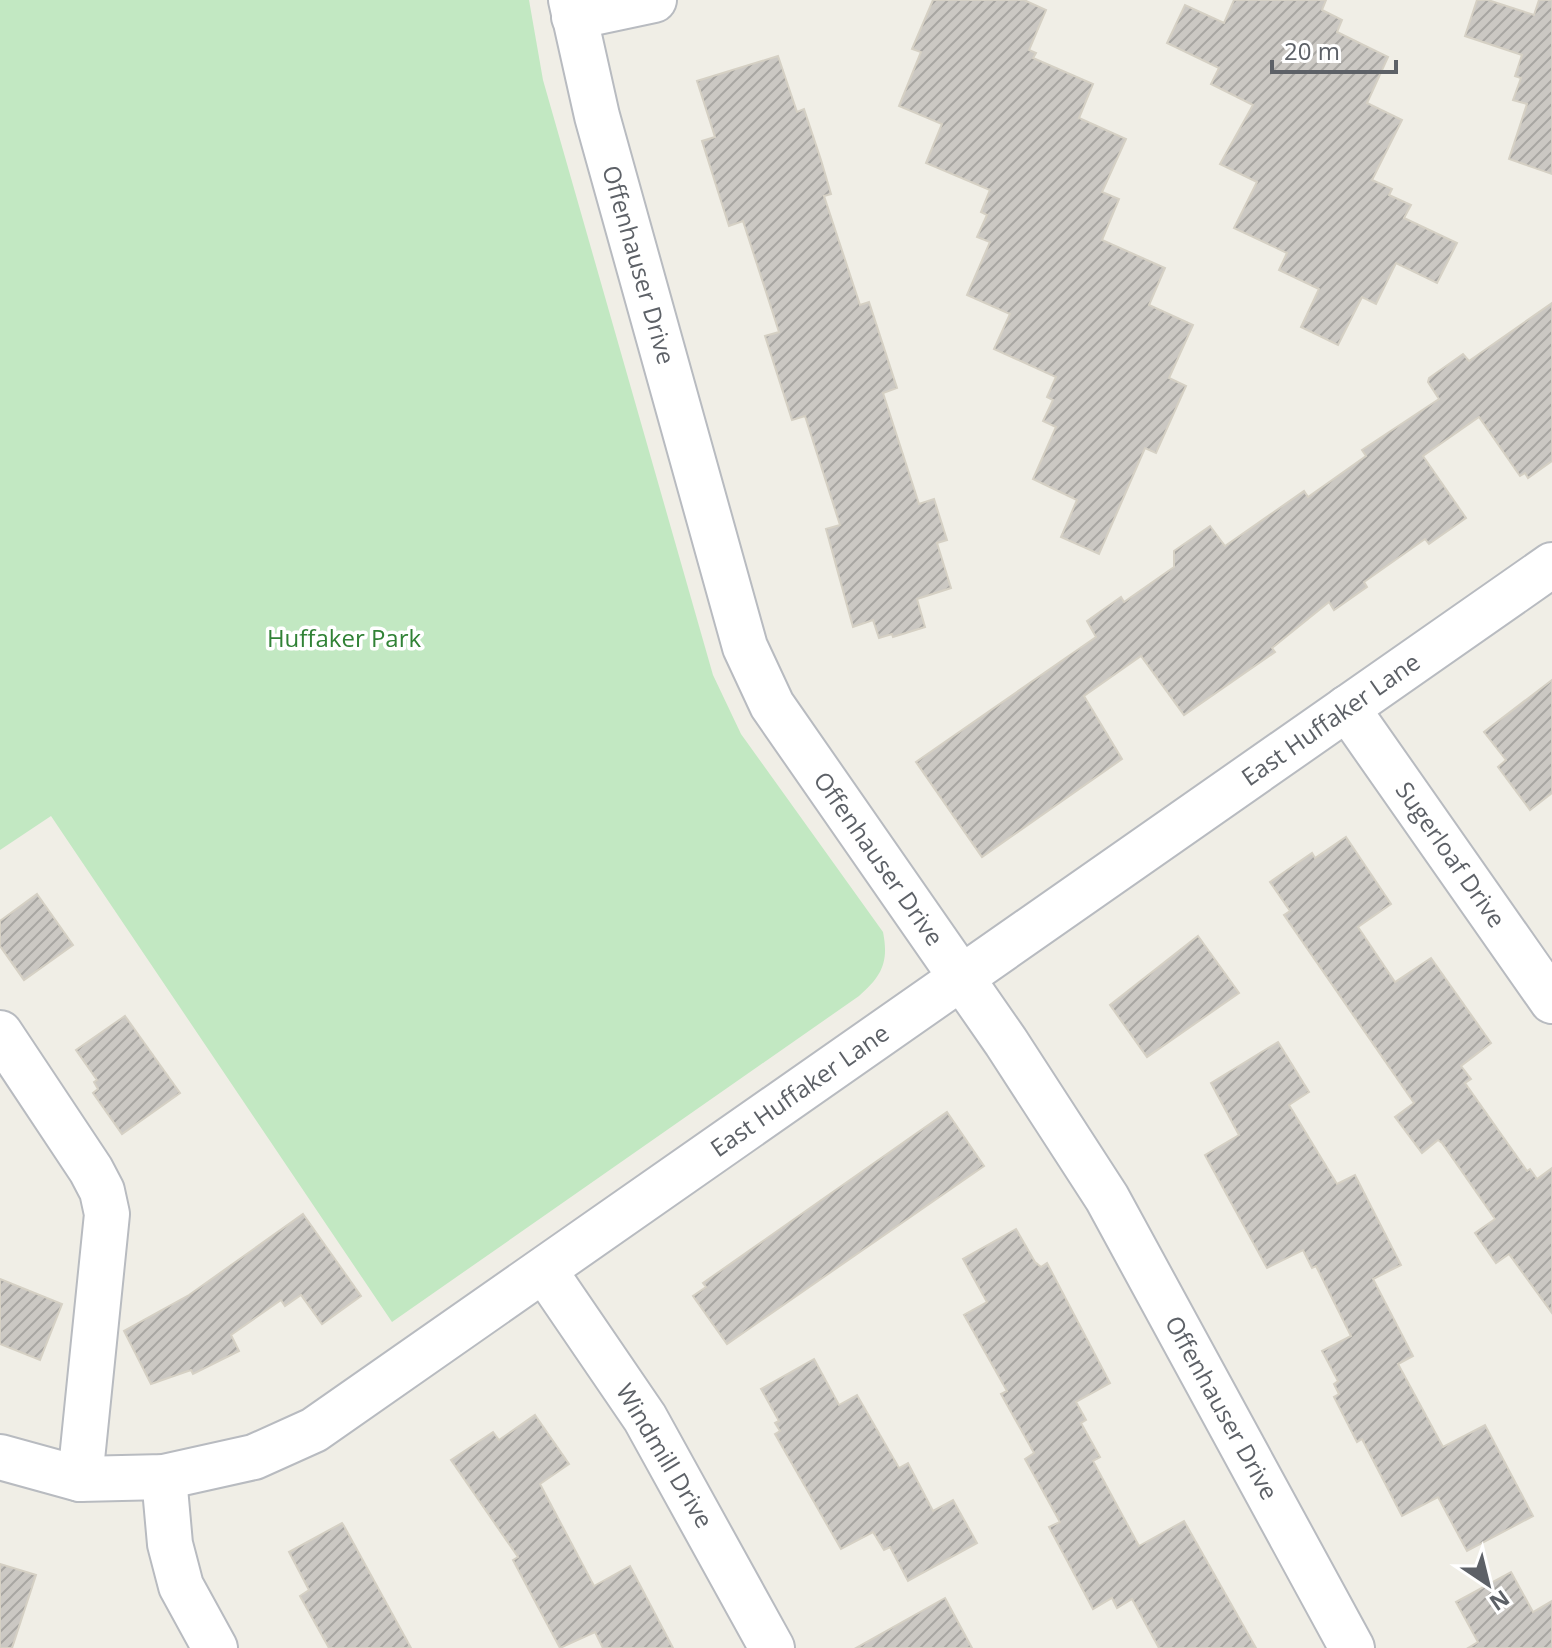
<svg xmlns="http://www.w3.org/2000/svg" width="1552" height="1648" viewBox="0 0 1552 1648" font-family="'Open Sans',sans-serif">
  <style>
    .park { fill: #c2e8c2 }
    .building { fill: url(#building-hatch); stroke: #d5d0c4; stroke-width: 2 }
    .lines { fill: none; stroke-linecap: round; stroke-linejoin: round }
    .minor-casing { stroke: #b8bbc0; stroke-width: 48 }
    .minor { stroke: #fff; stroke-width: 44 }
    .labels { text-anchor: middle; stroke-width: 7; stroke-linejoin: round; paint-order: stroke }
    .street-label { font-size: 24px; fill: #5d6167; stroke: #fff }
    .park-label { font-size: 24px; fill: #318236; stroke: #fff }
  </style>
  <defs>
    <pattern id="building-hatch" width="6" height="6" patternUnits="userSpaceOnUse" patternTransform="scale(2)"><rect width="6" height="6" fill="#cbc8c3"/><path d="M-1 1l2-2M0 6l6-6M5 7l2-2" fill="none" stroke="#a8a6a2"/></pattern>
  </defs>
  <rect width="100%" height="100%" fill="#f0eee6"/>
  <path class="park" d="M0,0h529l14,80 170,595 28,59 142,198c6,30 -1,44 -24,64l-467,326 -341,-506 -51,34z"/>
  <g class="building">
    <polygon points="933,0 1024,0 1046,10 1029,50 1036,53 1033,58 1093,84 1079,118 1126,139 1102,192 1119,199 1102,240 1165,268 1149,305 1193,325 1169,378 1186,386 1156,453 1145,448 1099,554 1061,537 1077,500 1033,479 1056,427 1043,421 1053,400 1047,397 1056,377 994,349 1010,314 967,295 990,242 977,237 987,215 981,212 990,190 926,163 942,124 899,106 921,52 912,49"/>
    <polygon points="1234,0 1326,0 1322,10 1342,20 1337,32 1388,57 1367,103 1402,120 1372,180 1392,189 1389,195 1411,205 1404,218 1457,243 1437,283 1396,263 1376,304 1362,297 1338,345 1301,327 1319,289 1279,270 1287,253 1234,228 1257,182 1220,164 1253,105 1211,84 1219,68 1167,43 1185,5 1224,23"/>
    <polygon points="1477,0 1488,0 1534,15 1539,0 1552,0 1552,174 1509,159 1527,104 1513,100 1521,78 1515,76 1522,55 1465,36"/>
    <polygon points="778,56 797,112 804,109 821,160 831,194 824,196 860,305 869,302 897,388 883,393 919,504 934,499 947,540 937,543 951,588 917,599 925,627 893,637 892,634 879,638 873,620 853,627 826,529 840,525 805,416 792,420 765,336 779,332 743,221 729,226 702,141 715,137 697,81"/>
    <polygon points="1552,303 1552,461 1528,478 1525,473 1520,476 1479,417 1423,456 1466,518 1429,544 1425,539 1364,582 1367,587 1334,610 1329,602 1272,648 1275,652 1184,715 1141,656 1084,696 1122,759 982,857 916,762 1096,637 1087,621 1121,597 1124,602 1174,567 1174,551 1210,526 1225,546 1304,491 1308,497 1366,456 1362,450 1439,399 1428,382 1429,378 1463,354 1469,361"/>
    <polygon points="1552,680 1552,793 1530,810 1498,767 1506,760 1484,732"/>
    <polygon points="1346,837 1391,904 1358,927 1395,982 1431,958 1491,1043 1461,1066 1471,1079 1465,1083 1527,1171 1530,1169 1537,1179 1552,1168 1552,1313 1509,1254 1496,1263 1475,1233 1495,1219 1442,1143 1438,1140 1422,1153 1395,1117 1414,1103 1284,915 1290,911 1270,882 1312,853 1315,858"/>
    <polygon points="37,894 73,945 24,980 0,946 0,921"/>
    <polygon points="1198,936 1239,993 1147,1057 1110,1005"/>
    <polygon points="125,1016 180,1093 122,1134 93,1093 98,1089 94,1082 97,1080 76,1050"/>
    <polygon points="1278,1042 1309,1092 1289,1105 1337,1184 1355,1175 1401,1265 1373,1279 1413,1356 1398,1364 1443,1447 1485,1425 1533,1516 1467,1551 1438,1497 1402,1516 1362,1439 1357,1442 1334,1397 1339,1394 1334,1384 1338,1381 1322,1351 1351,1336 1316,1266 1312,1268 1303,1250 1267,1268 1205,1155 1239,1135 1211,1083"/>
    <polygon points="947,1112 984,1166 727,1344 693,1296 706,1287 703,1283"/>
    <polygon points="303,1214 361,1296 322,1324 301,1295 285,1306 281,1300 231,1335 239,1351 193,1374 191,1370 151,1384 124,1331 189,1295"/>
    <polygon points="1016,1229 1035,1262 1041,1267 1047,1263 1110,1383 1076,1402 1086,1420 1081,1423 1100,1457 1093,1461 1139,1546 1184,1521 1256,1648 1159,1648 1132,1599 1117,1608 1112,1598 1093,1609 1049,1527 1060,1522 1025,1459 1034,1453 1001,1394 1007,1391 964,1315 987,1302 963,1259"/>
    <polygon points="0,1279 62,1304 40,1360 0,1344"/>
    <polygon points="814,1359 839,1405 857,1395 899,1468 908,1463 933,1511 953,1500 977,1543 908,1581 890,1547 884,1550 873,1532 841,1549 775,1434 780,1431 775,1423 779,1421 761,1389"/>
    <polygon points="535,1415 569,1464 540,1484 594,1586 630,1566 673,1648 603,1648 595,1632 560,1648 513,1560 518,1557 451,1460 493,1432 499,1440"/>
    <polygon points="342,1523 344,1526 411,1648 329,1648 300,1596 309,1590 289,1552"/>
    <polygon points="0,1564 36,1575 12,1648 0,1648"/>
    <polygon points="1511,1572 1533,1612 1552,1601 1552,1648 1468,1648 1478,1642 1456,1602"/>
    <polygon points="945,1598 972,1648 856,1648"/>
  </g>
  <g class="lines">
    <g class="minor-casing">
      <g id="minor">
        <polyline points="571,0 597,116 745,647 772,705 1006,1042 1107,1198 1352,1648"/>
        <polyline points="574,17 654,0"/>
        <polyline points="1347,708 1552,1001"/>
        <polyline points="0,1033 91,1170 102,1191 107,1214 80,1479"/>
        <polyline points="544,1270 645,1418 772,1648"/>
        <polyline points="0,1457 80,1479 164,1477 254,1457 314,1430 1552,565"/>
        <polyline points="164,1477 170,1544 181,1586 215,1648"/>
      </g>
    </g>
    <use href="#minor" class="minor"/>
  </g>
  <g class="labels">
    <g class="street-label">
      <text transform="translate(638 265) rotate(74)" y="8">Offenhauser Drive</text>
      <text transform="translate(1331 720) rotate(-35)" y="8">East Huffaker Lane</text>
      <text transform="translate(1450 855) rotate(55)" y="8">Sugerloaf Drive</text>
      <text transform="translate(878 859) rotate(55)" y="8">Offenhauser Drive</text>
      <text transform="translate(800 1091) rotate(-35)" y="8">East Huffaker Lane</text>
      <text transform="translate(1221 1408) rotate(61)" y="8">Offenhauser Drive</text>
      <text transform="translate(664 1456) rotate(59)" y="8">Windmill Drive</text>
    </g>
    <g class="park-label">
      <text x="344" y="647">Huffaker Park</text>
    </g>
  </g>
  <g transform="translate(1488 1584) rotate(145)" stroke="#ffffff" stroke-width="6" paint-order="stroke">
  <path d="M0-6L14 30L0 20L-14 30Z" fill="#5d6167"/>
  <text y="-12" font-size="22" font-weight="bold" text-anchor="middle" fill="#5d6167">N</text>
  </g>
  <path d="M1272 60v12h124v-12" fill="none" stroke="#5d6167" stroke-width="4"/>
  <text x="1284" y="60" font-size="24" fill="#5d6167" stroke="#ffffff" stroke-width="6" paint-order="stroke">20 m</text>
</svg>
